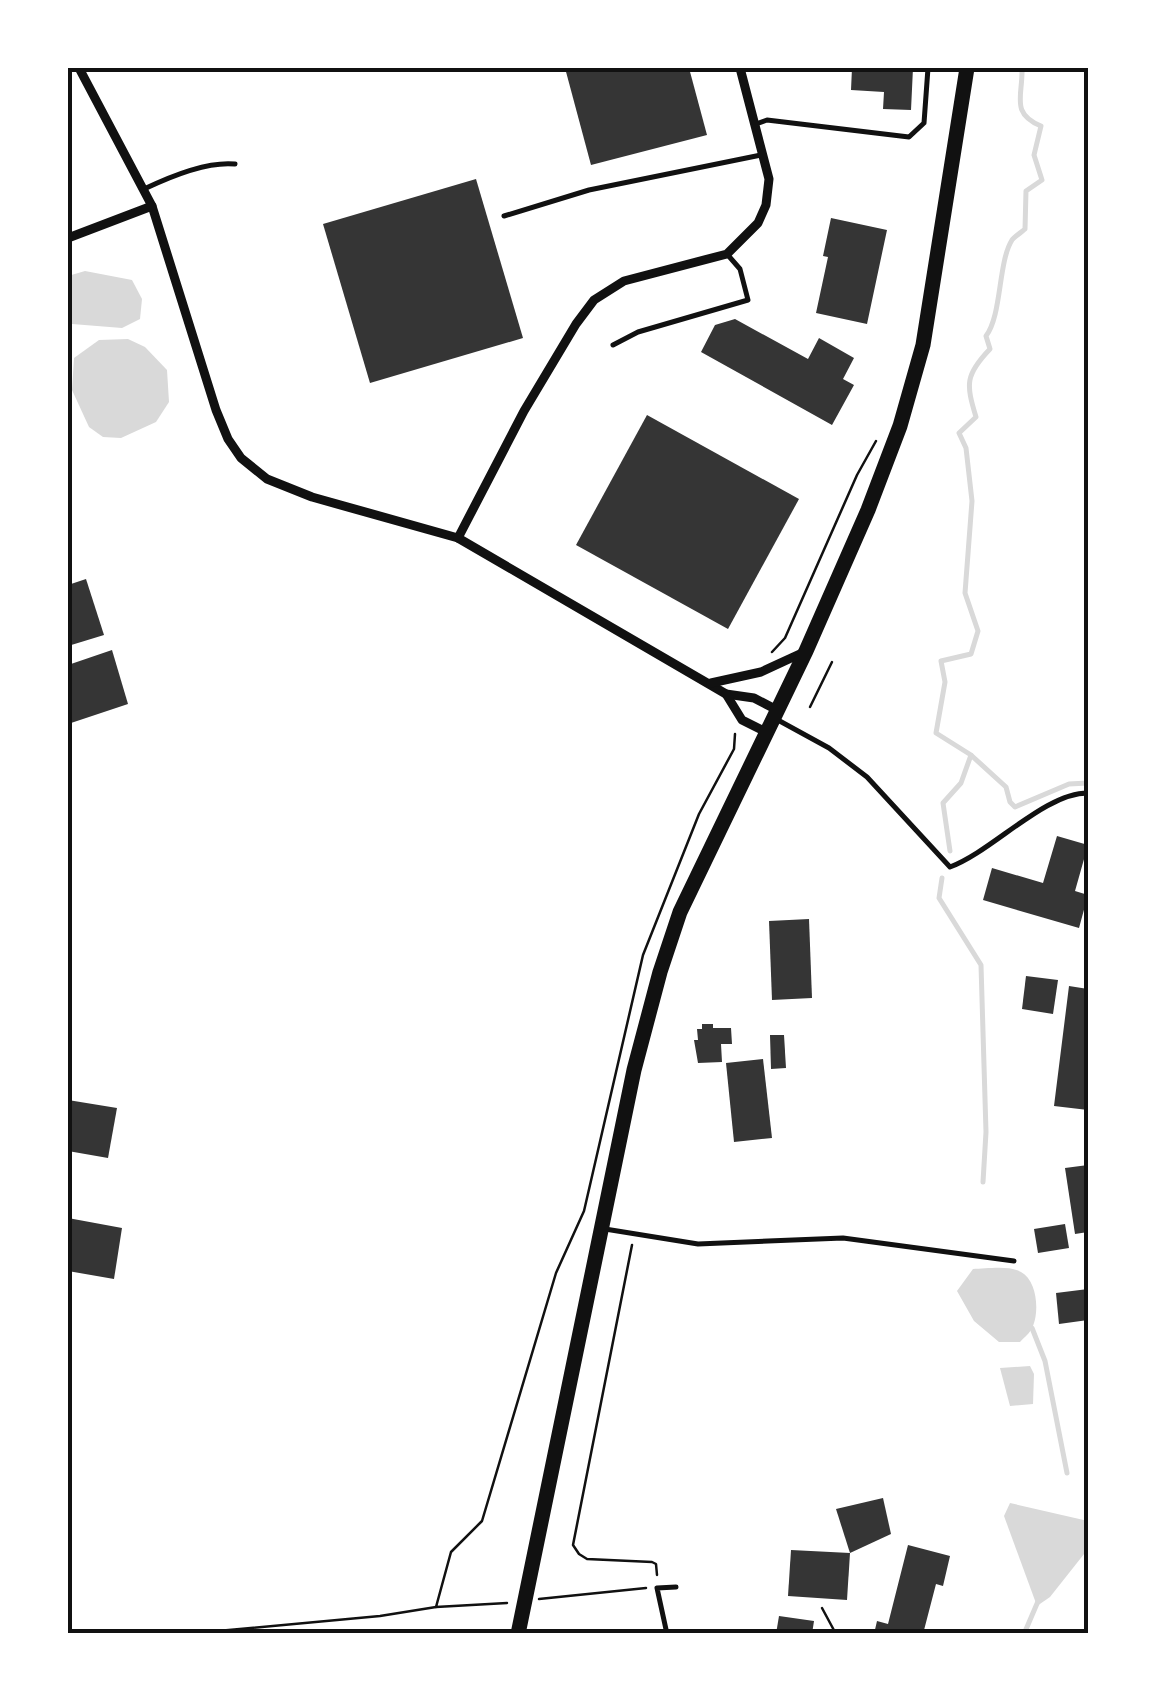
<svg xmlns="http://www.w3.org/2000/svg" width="1156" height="1701" viewBox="0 0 1156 1701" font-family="Overpass,sans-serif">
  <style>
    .water { fill: #d9d9d9 }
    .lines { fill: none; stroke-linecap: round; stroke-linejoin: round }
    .stream { stroke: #d9d9d9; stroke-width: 5 }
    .building { fill: #353535 }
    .path { stroke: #111; stroke-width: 2.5 }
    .service { stroke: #111; stroke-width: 5 }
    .minor { stroke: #111; stroke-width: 9 }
    .primary { stroke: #111; stroke-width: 15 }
    .neatline { fill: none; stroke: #111; stroke-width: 4 }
  </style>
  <rect width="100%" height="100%" fill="#fff"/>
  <g class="water">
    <polygon points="85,271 132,280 142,299 140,319 122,328 72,324 68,320 68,276"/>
    <polygon points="128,339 145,347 167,370 169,402 156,422 121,438 103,437 89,427 72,390 74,358 99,340"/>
    <path d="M973,1269c13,0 36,-4 48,3 17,9 19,43 10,58 -3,5 -8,8 -11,12h-21l-25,-21 -17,-30z"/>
    <polygon points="1030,1366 1034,1374 1033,1404 1010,1406 1000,1368"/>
    <polygon points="1010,1503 1088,1521 1088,1549 1050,1597 1037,1606 1004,1516"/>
  </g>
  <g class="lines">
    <g class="stream">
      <polyline points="972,756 1006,787 1010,802 1015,807 1069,784 1088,783"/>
      <path d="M950,851l-7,-48 18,-20 10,-28 -35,-22 9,-51 -4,-21 30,-7 7,-23 -13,-38 7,-92 -6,-53 -7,-15 17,-16c-10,-33 -11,-42 14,-68l-4,-13c16,-21 12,-74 26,-96 1,-2 12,-10 13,-11l1,-38 16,-11 -8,-25 7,-29c-31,-13 -18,-30 -19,-58"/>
      <polyline points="942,878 939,898 981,965 986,1132 983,1182"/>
      <polyline points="1032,1328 1045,1361 1067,1473"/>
      <polyline points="1024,1634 1039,1599"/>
    </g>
  </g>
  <g class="building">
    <polygon points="565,68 689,68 707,135 591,165"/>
    <polygon points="852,68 913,68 911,110 883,109 884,92 851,90"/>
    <polygon points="476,179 523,338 370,383 323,224"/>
    <polygon points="831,218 887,230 867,324 816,313 828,257 823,256"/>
    <polygon points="735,319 808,359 819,338 854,358 843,379 854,385 832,425 701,352 715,325"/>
    <polygon points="647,415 799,499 728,629 576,545"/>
    <polygon points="86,579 104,635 68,646 68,585"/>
    <polygon points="112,650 128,704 68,724 68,665"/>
    <polygon points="1057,836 1088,845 1075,891 1088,895 1079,928 983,900 992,868 1043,883"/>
    <polygon points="809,919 812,998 772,1000 769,921"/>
    <polygon points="1026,976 1058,980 1053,1014 1022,1009"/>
    <polygon points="1069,986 1088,989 1088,1110 1054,1106"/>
    <polygon points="702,1024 713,1024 713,1028 731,1028 732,1044 721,1044 722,1062 698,1063 694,1040 698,1040 697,1029 702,1029"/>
    <polygon points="770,1035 784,1035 786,1068 771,1069"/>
    <polygon points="763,1059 772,1138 734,1142 726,1063"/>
    <polygon points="68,1100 117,1108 108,1158 68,1151"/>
    <polygon points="1088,1165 1088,1232 1075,1234 1065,1168"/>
    <polygon points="68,1218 122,1228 114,1279 68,1271"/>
    <polygon points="1065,1224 1069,1248 1038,1253 1034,1229"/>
    <polygon points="1088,1289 1088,1320 1059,1324 1056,1293"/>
    <polygon points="883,1498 891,1534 850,1553 836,1509"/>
    <polygon points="908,1545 950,1556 943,1586 936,1584 923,1634 874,1634 877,1621 888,1624"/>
    <polygon points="791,1550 850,1553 847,1600 788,1596"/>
    <polygon points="779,1616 814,1621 812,1634 776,1634"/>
  </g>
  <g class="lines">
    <g class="path">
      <polyline points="772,652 785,638 857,475 876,441"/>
      <polyline points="810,707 832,662"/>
      <polyline points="632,1245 573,1545 579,1554 587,1559 652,1562 656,1564 657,1575"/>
      <polyline points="539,1599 646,1588"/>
      <polyline points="507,1603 436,1607 451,1552 482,1521 556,1273 584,1211 643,955 699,814 734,749 735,734"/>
      <polyline points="822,1608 836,1634"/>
      <polyline points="185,1634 380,1616 436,1607"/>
    </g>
    <g class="service">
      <polyline points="756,124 767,120 909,137 924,123 928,68"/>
      <path d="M144,189c25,-12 62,-28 91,-25"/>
      <polyline points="504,216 589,190 761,155"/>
      <polyline points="613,345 638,332 748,300 740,269 727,254"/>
      <path d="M776,719l53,29 38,29 83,90c43,-16 94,-74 138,-74"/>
      <polyline points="605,1229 698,1244 843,1238 1014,1261"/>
      <polyline points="667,1634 657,1588 676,1587"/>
    </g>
    <g class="minor">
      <polyline points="79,68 152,206 216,410 228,439 241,458 267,479 312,497 458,538 726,694 754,698 777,710"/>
      <polyline points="68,238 152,206"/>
      <polyline points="458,538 524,411 576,324 594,300 624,281 727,254 758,223 766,205 769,179 740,68"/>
      <polyline points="711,683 761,672 802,653"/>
      <polyline points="726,694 742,720 766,732"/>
    </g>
    <polyline class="primary" points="518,1634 634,1070 660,972 680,912 806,651 868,510 900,426 923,345 967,68"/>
  </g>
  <rect width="1156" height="1701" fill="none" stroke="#ffffff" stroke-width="140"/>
  <rect x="70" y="70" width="1016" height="1561" class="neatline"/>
</svg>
